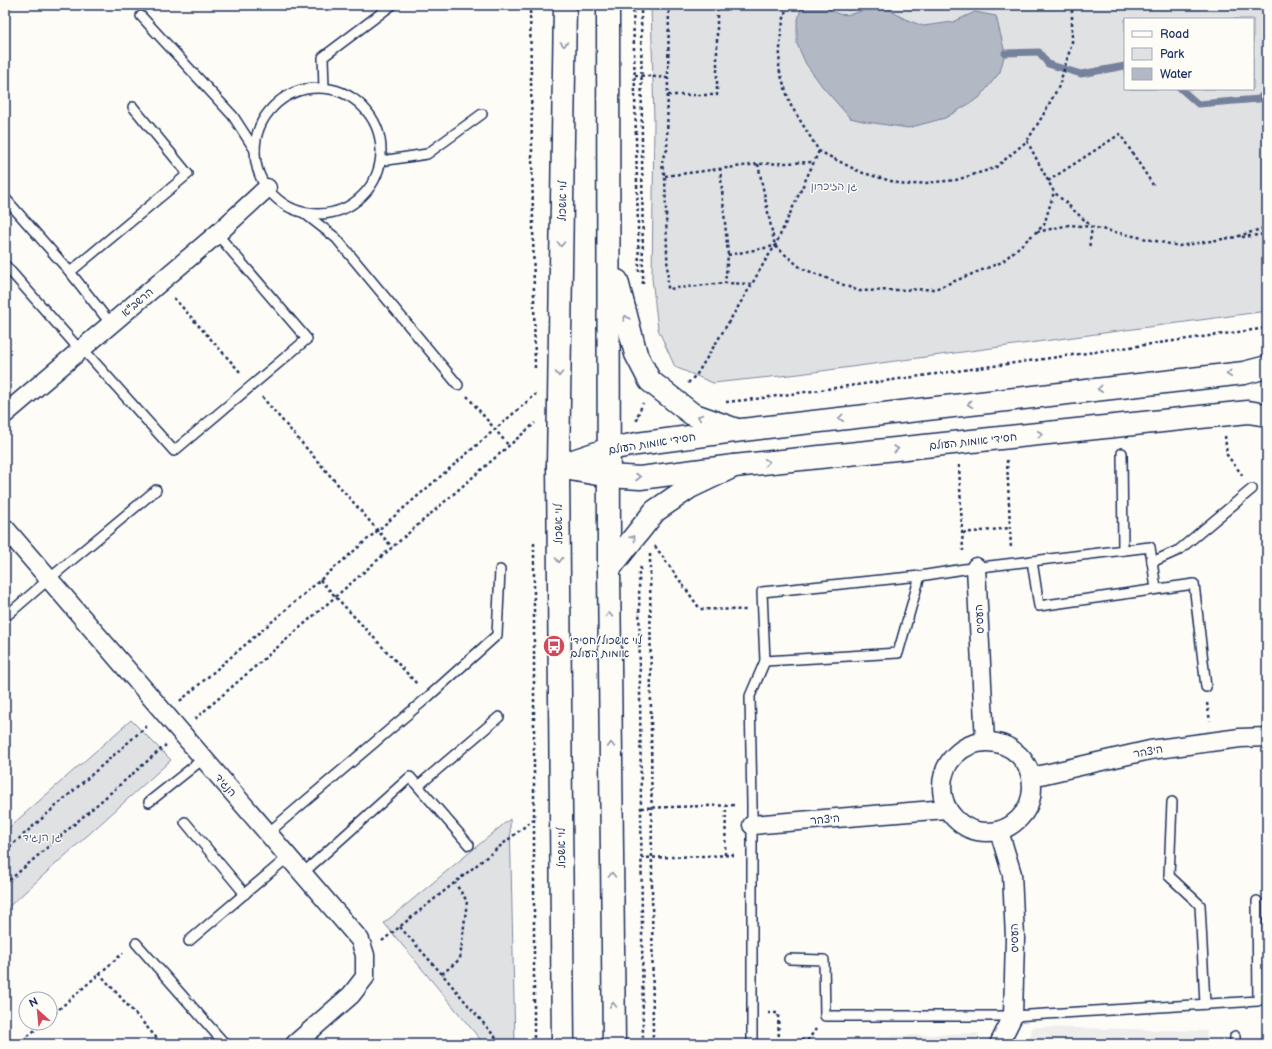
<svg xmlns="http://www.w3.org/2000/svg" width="1272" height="1049" viewBox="0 0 1272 1049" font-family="'Balsamiq Sans','Playpen Sans Hebrew',sans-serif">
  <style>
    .built { fill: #edeeec }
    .green { fill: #e0e1e3; stroke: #7e88a0; fill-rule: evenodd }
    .water { fill: #b3b8c5; stroke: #76819c }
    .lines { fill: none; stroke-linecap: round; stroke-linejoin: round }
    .stream { stroke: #76819c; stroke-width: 7 }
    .service-casing { stroke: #1b2f5e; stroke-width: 12 }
    .minor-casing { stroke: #1b2f5e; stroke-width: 21 }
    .tertiary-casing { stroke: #1b2f5e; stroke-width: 25 }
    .secondary-casing { stroke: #1b2f5e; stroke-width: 25 }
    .path { stroke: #1b2f5e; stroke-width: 2.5; stroke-dasharray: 3 3; stroke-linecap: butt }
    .service { stroke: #fdfcf7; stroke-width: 9 }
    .minor { stroke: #fdfcf7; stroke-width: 18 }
    .tertiary { stroke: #fdfcf7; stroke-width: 22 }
    .secondary { stroke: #fdfcf7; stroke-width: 22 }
    .oneway { stroke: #8c96aa }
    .labels { text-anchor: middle; stroke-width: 3; stroke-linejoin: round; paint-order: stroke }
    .park-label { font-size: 11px; fill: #4c5c7f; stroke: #fdfcf7 }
    .street-label { font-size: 11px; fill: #1b2f5e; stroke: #fdfcf7 }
    .poi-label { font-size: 11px; fill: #1b2f5e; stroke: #fdfcf7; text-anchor: start }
  </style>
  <rect width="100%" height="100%" fill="#fdfcf7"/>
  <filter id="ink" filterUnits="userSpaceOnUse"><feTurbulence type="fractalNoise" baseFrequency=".025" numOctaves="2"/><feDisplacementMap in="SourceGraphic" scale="8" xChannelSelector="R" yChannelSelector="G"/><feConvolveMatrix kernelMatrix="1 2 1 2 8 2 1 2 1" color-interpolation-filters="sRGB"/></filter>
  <g filter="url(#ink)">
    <g class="built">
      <polygon points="1032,1027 1207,1031 1206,1044 1029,1044"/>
      <polygon points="979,1033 975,1044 861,1044 862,1037"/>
    </g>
    <g class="green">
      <path d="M651,5h616v306l-468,63 -86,9 -38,-16 -17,-38 -6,-51 2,-156zM1125,19h128v70h-128z"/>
      <polygon points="131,720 171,760 5,910 5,831"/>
      <polygon points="510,819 515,1044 484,1044 384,923"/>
    </g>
    <path class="water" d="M802,5h26c7,14 24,10 36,5 3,-2 5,-4 8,-5 5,-1 11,0 16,0l3,6 14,8 18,7 30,-4 22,-10 21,4 9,37 -5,19 -21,26 -34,20 -37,10 -41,-6 -17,-4 -28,-32 -16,-22 -9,-20v-21z"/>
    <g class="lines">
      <g class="stream">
        <polyline points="1005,53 1039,52 1048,64 1081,74 1125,66"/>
        <polyline points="1181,89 1198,104 1259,99 1267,91"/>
      </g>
      <g class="service-casing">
        <g id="service">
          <polyline points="141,16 233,116 255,150"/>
          <polyline points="324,88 323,57 392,5"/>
          <circle cx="318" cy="151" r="63"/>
          <polyline points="381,161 427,154 482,114"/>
          <polyline points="5,198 70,272 111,324"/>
          <polyline points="304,213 336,238 458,385"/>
          <polyline points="5,265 80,350"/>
          <polyline points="70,272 188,174 133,107"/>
          <polyline points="82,348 174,451 307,339 217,234"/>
          <polyline points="1122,453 1123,550"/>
          <polyline points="1032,561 1039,606 1194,584 1206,687"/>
          <polyline points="1152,562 1179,550 1252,489"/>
          <polyline points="920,576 898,653 765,661 762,592 920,576 964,569 1150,547 1156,589"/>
          <polyline points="5,617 49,579 156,490"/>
          <polyline points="418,786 499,717"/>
          <polyline points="149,802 203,759"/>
          <polyline points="1172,802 1169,876 1200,905 1205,1004"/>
          <polyline points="185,822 245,894"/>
          <polyline points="268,833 428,697 497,635 500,570"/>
          <polyline points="302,874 410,777 469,845"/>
          <polyline points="189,941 288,857"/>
          <polyline points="136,943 225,1044"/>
          <polyline points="789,959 824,960 825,1016 1013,1016 1258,1001 1257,901"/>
          <polyline points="1235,1036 1235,1044"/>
          <polyline points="752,1044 752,805 750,696 765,661"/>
        </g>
      </g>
      <g class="minor-casing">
        <g id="minor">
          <polyline points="5,414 217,234 267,188"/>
          <polyline points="5,528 360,940 365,955 365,977 351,995 295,1044"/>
          <polyline points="976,567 985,742"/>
          <circle cx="987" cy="787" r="45"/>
          <polyline points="1032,777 1150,750 1240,738 1267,737"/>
          <polyline points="752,825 946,809"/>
          <polyline points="999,1044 1013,1016 1015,938 1012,874 999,831"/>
        </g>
      </g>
      <g class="tertiary-casing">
        <g id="tertiary">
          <polyline points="558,466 609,449 637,444 742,430 1244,373 1267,367"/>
          <polyline points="559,467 609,476 640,478 734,466 1248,412 1267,415"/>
        </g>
      </g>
      <g class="secondary-casing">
        <g id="secondary">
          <polyline points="608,5 609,569 614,1044"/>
          <polyline points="617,281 636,354 650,381 692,414 737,430"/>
          <polyline points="609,569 655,511 690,487 734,466"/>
          <polyline points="563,1044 558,466 565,5"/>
        </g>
      </g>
      <g class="path">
        <polyline points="530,5 535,370"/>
        <polyline points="633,5 639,272"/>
        <polyline points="641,5 643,287"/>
        <path d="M669,5l-2,145c-6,8 -6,16 -2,26l3,113 57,-6 27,1"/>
        <polyline points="787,5 781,31 779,69 790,104 819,151 860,172 905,185 956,180 995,168 1027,141 1042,117 1059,86 1072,43 1072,5"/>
        <path d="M835,5c8,5 17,5 25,0"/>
        <polyline points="635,75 668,78"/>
        <polyline points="668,95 717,95 717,5"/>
        <polyline points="1027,141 1054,192 1092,227 1179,246 1236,237 1267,227"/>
        <polyline points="758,164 775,246 801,268 859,291 935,289 1002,262 1044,225 1054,192"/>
        <polyline points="720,168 728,255 725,283"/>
        <polyline points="665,176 758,164 814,162"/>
        <polyline points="1048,181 1120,134 1153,185"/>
        <polyline points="1037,232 1069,225 1092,227 1089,249"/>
        <polyline points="1242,237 1267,234"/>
        <polyline points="728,255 775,246"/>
        <polyline points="174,298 241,373"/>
        <polyline points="688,383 697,374 752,284 765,261 775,246 819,151"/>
        <polyline points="467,396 509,446"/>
        <polyline points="262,397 392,547"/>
        <polyline points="726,402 755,399 1267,328"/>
        <polyline points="637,421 637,417 643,403"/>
        <polyline points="1225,436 1227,455 1243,476"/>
        <polyline points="1007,460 1011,549"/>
        <polyline points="959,465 963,551"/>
        <polyline points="963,533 1010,528"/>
        <polyline points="655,546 700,609 747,610"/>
        <polyline points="650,554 653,1044"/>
        <polyline points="641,567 639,573 643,1044"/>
        <polyline points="320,580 418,685"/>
        <polyline points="180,701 536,394"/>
        <polyline points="1207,703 1210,721"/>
        <polyline points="195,719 535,423"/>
        <polyline points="641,808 736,805"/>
        <polyline points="5,851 149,724"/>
        <polyline points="725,855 726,806"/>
        <polyline points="641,858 736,855"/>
        <polyline points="5,884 166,745"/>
        <polyline points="400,927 442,974 501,1044"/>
        <polyline points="382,941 534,819"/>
        <polyline points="99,973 162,1044"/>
        <polyline points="442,974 460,959 467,901 455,883"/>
        <polyline points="768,1013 778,1013 779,1041 808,1040 816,1029"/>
        <polyline points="50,1017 123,953"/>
        <polyline points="19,1044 43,1023"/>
        <polyline points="534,1044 534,543"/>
      </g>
      <use href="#service" class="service"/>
      <use href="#minor" class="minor"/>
      <use href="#tertiary" class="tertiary"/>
      <use href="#secondary" class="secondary"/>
    </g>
    <defs><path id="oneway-chevron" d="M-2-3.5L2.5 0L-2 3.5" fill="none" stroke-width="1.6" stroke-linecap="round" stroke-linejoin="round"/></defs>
    <g class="oneway">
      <use href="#oneway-chevron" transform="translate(564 44) rotate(91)"/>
      <use href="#oneway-chevron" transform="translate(561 244) rotate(91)"/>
      <use href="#oneway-chevron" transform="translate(626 318) rotate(-106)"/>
      <use href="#oneway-chevron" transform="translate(559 374) rotate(91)"/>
      <use href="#oneway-chevron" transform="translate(1229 374) rotate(174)"/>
      <use href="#oneway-chevron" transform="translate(1100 389) rotate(174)"/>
      <use href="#oneway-chevron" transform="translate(970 404) rotate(174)"/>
      <use href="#oneway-chevron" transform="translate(700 417) rotate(-160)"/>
      <use href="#oneway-chevron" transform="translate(841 418) rotate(174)"/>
      <use href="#oneway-chevron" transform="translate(1040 434) rotate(-6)"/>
      <use href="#oneway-chevron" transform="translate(896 449) rotate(-6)"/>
      <use href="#oneway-chevron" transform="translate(767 462) rotate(-6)"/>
      <use href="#oneway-chevron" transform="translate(638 477)"/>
      <use href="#oneway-chevron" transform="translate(633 538) rotate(-52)"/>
      <use href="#oneway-chevron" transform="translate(559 560) rotate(89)"/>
      <use href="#oneway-chevron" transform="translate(609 615) rotate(-91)"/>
      <use href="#oneway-chevron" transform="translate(611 745) rotate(-91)"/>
      <use href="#oneway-chevron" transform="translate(612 875) rotate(-91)"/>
      <use href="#oneway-chevron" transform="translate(613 1005) rotate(-91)"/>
    </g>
  </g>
  <defs>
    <g id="bus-disc" transform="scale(1.15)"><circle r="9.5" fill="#d1495b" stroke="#fdfcf7"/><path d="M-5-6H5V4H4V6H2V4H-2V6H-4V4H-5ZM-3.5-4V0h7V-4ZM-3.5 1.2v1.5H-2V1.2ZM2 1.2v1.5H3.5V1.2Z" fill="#fff"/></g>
  </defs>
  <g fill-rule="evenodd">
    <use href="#bus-disc" x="554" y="646"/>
  </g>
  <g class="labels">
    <g class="park-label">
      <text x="834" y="190">גן הזיכרון</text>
      <text x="42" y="841">גן הנגיד</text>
    </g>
    <g class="street-label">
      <text transform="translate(562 201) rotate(-89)" y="4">לוי אשכול</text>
      <text transform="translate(137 302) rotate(-40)" y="4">הרשב"א</text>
      <text transform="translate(973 441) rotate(-6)" y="4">חסידי אומות העולם</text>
      <text transform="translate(652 443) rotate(-9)" y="4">חסידי אומות העולם</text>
      <text transform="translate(558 524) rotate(-91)" y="4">לוי אשכול</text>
      <text transform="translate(979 619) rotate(-93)" y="4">העסיס</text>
      <text transform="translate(1148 751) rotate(-10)" y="4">היצהר</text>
      <text transform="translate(226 785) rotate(49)" y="4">הנגיד</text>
      <text transform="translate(825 819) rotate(-5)" y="4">היצהר</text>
      <text transform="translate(561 848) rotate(-91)" y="4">לוי אשכול</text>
      <text transform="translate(1014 938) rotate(-91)" y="4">העסיס</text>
    </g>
    <g class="poi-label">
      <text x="570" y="644">לוי אשכול/חסידי<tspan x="570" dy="13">אומות העולם</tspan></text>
    </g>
  </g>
  <rect width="1272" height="1049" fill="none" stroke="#fdfcf7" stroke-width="20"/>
  <rect x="10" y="10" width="1252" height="1029" fill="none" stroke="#1b2f5e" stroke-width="1.5" filter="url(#ink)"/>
  <rect x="1124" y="18" width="130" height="72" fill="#fdfcf7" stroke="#a3aaba"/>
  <rect x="1132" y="31" width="20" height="6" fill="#fdfcf7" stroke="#a3aaba"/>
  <text x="1160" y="38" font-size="12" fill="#1b2f5e">Road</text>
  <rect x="1132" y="48" width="20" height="12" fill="#e0e1e3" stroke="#a3aaba"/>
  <text x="1160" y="58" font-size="12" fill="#1b2f5e">Park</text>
  <rect x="1132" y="68" width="20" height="12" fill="#b3b8c5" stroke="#a3aaba"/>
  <text x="1160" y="78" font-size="12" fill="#1b2f5e">Water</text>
  <g transform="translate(38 1011) rotate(333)"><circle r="19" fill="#fdfcf7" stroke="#a3aaba"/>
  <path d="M0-3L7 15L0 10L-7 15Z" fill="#d1495b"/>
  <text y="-6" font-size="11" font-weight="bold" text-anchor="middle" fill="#1b2f5e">N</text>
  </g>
</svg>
